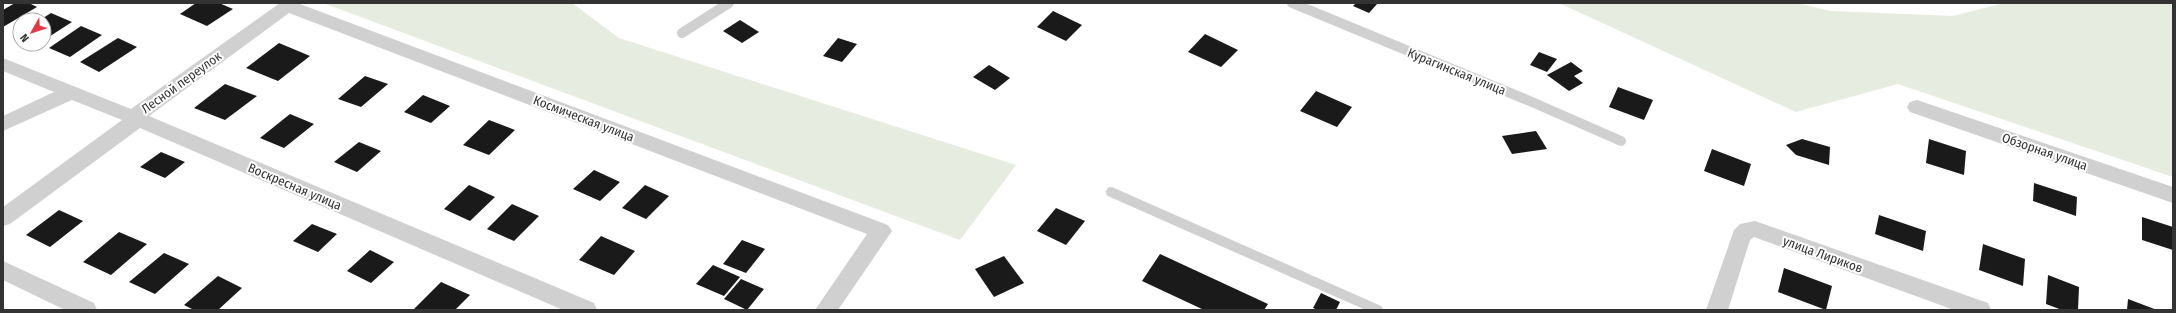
<svg xmlns="http://www.w3.org/2000/svg" width="2176" height="313" viewBox="0 0 2176 313" font-family="'Fira Sans Condensed',sans-serif">
  <style>
    .green { fill: #e6ecdf }
    .building { fill: #1a1a1a }
    .lines { fill: none; stroke-linecap: round; stroke-linejoin: round }
    .service { stroke: #d0d0d0; stroke-width: 10 }
    .minor { fill: #d0d0d0; fill-rule: evenodd }
    .labels { text-anchor: middle; stroke-width: 4; stroke-linejoin: round; paint-order: stroke }
    .street-label { font-size: 13px; fill: #333; stroke: #fff }
  </style>
  <rect width="100%" height="100%" fill="#fff"/>
  <g class="green">
    <polygon points="323,3 572,3 619,38 1016,165 960,240"/>
    <polygon points="1559,3 1797,3 1831,11 1953,16 2004,3 2173,3 2173,177 1898,84 1796,112"/>
  </g>
  <g class="building">
    <polygon points="15,3 29,3 37,7 3,27 3,10"/>
    <polygon points="196,3 219,3 233,9 207,26 180,14"/>
    <polygon points="1356,3 1378,3 1369,13 1353,6"/>
    <polygon points="1053,11 1082,25 1066,41 1037,27"/>
    <polygon points="51,13 72,22 44,40 44,20 40,20"/>
    <polygon points="740,20 759,32 742,43 723,31"/>
    <polygon points="81,26 102,35 70,57 49,48"/>
    <polygon points="1205,34 1238,50 1221,67 1188,52"/>
    <polygon points="118,38 137,47 99,72 80,62"/>
    <polygon points="838,38 857,44 842,62 823,56"/>
    <polygon points="279,43 310,56 278,81 246,68"/>
    <polygon points="1539,52 1557,59 1547,72 1530,65"/>
    <polygon points="1571,62 1583,71 1574,76 1583,83 1569,91 1547,75"/>
    <polygon points="989,65 1010,78 995,90 973,77"/>
    <polygon points="365,76 388,84 361,107 338,99"/>
    <polygon points="225,84 257,96 225,120 194,108"/>
    <polygon points="1618,87 1653,100 1644,120 1609,107"/>
    <polygon points="1316,91 1352,107 1337,127 1300,111"/>
    <polygon points="423,95 450,106 431,123 404,112"/>
    <polygon points="290,114 314,124 284,148 260,138"/>
    <polygon points="489,120 515,130 489,155 463,145"/>
    <polygon points="1536,131 1547,149 1512,154 1502,136"/>
    <polygon points="1802,139 1830,147 1829,165 1796,155 1786,145"/>
    <polygon points="1929,139 1966,151 1964,175 1926,163"/>
    <polygon points="359,142 381,151 357,172 334,162"/>
    <polygon points="1712,149 1751,164 1744,186 1704,171"/>
    <polygon points="161,152 185,162 165,178 140,167"/>
    <polygon points="594,170 620,182 600,201 573,189"/>
    <polygon points="2034,183 2077,197 2076,216 2033,201"/>
    <polygon points="469,185 495,197 470,221 444,209"/>
    <polygon points="645,185 669,196 646,219 622,208"/>
    <polygon points="512,204 539,216 514,241 487,229"/>
    <polygon points="1056,208 1085,221 1066,245 1037,231"/>
    <polygon points="59,210 83,221 50,247 26,235"/>
    <polygon points="1879,215 1926,231 1923,251 1875,234"/>
    <polygon points="2142,217 2173,227 2173,250 2142,240"/>
    <polygon points="312,224 337,234 318,252 293,241"/>
    <polygon points="119,232 147,244 111,275 83,262"/>
    <polygon points="601,236 635,251 614,275 579,260"/>
    <polygon points="742,240 765,249 746,273 723,264"/>
    <polygon points="1983,244 2025,259 2023,286 1979,270"/>
    <polygon points="370,250 394,262 371,283 347,271"/>
    <polygon points="164,253 189,264 155,294 129,282"/>
    <polygon points="1160,254 1268,304 1264,310 1204,310 1142,281"/>
    <polygon points="1004,256 1024,283 994,297 975,269"/>
    <polygon points="713,265 740,277 724,296 696,284"/>
    <polygon points="1784,268 1832,286 1826,310 1778,292"/>
    <polygon points="2048,275 2079,287 2078,310 2062,310 2046,304"/>
    <polygon points="218,276 242,288 218,310 194,310 184,305"/>
    <polygon points="741,279 764,289 747,310 724,299"/>
    <polygon points="441,282 470,295 455,310 413,310"/>
    <polygon points="1321,293 1340,302 1336,310 1318,310 1313,308"/>
    <polygon points="2128,299 2157,310 2127,310"/>
  </g>
  <g class="lines">
    <g class="service">
      <polyline points="1292,3 1532,102 1621,141"/>
      <polyline points="682,33 729,3"/>
      <polyline points="1111,192 1378,310"/>
    </g>
    <g class="minor">
      <polygon points="280,3 301,3 300,4 888,225 892,231 838,310 815,310 867,234 289,13 149,116 594,303 597,310 563,310 140,128 10,224 3,226 3,207 122,120 72,100 3,131 3,116 54,92 3,71 3,58 131,109"/>
      <polygon points="1917,100 2173,187 2173,203 1910,112 1907,107 1910,102"/>
      <polygon points="1755,221 1988,303 1991,310 1954,310 1754,237 1750,240 1728,310 1706,310 1734,230 1740,224"/>
      <polygon points="3,261 94,303 97,310 65,310 3,280"/>
    </g>
  </g>
  <g class="labels">
    <g class="street-label">
      <text transform="translate(1457 71) rotate(22)" y="5">Курагинская улица</text>
      <text transform="translate(181 82) rotate(-36)" y="5">Лесной переулок</text>
      <text transform="translate(584 118) rotate(21)" y="5">Космическая улица</text>
      <text transform="translate(2045 151) rotate(19)" y="5">Обзорная улица</text>
      <text transform="translate(295 186) rotate(23)" y="5">Воскресная улица</text>
      <text transform="translate(1823 254) rotate(20)" y="5">улица Лириков</text>
    </g>
  </g>
  <rect width="2176" height="313" fill="none" stroke="#333333" stroke-width="8"/>
  <g transform="translate(32 32) rotate(231)"><circle r="19" fill="#ffffff" stroke="#adadad"/>
  <path d="M0-3L7 15L0 10L-7 15Z" fill="#e63946"/>
  <text y="-6" font-size="11" font-weight="bold" text-anchor="middle" fill="#333333">N</text>
  </g>
</svg>
